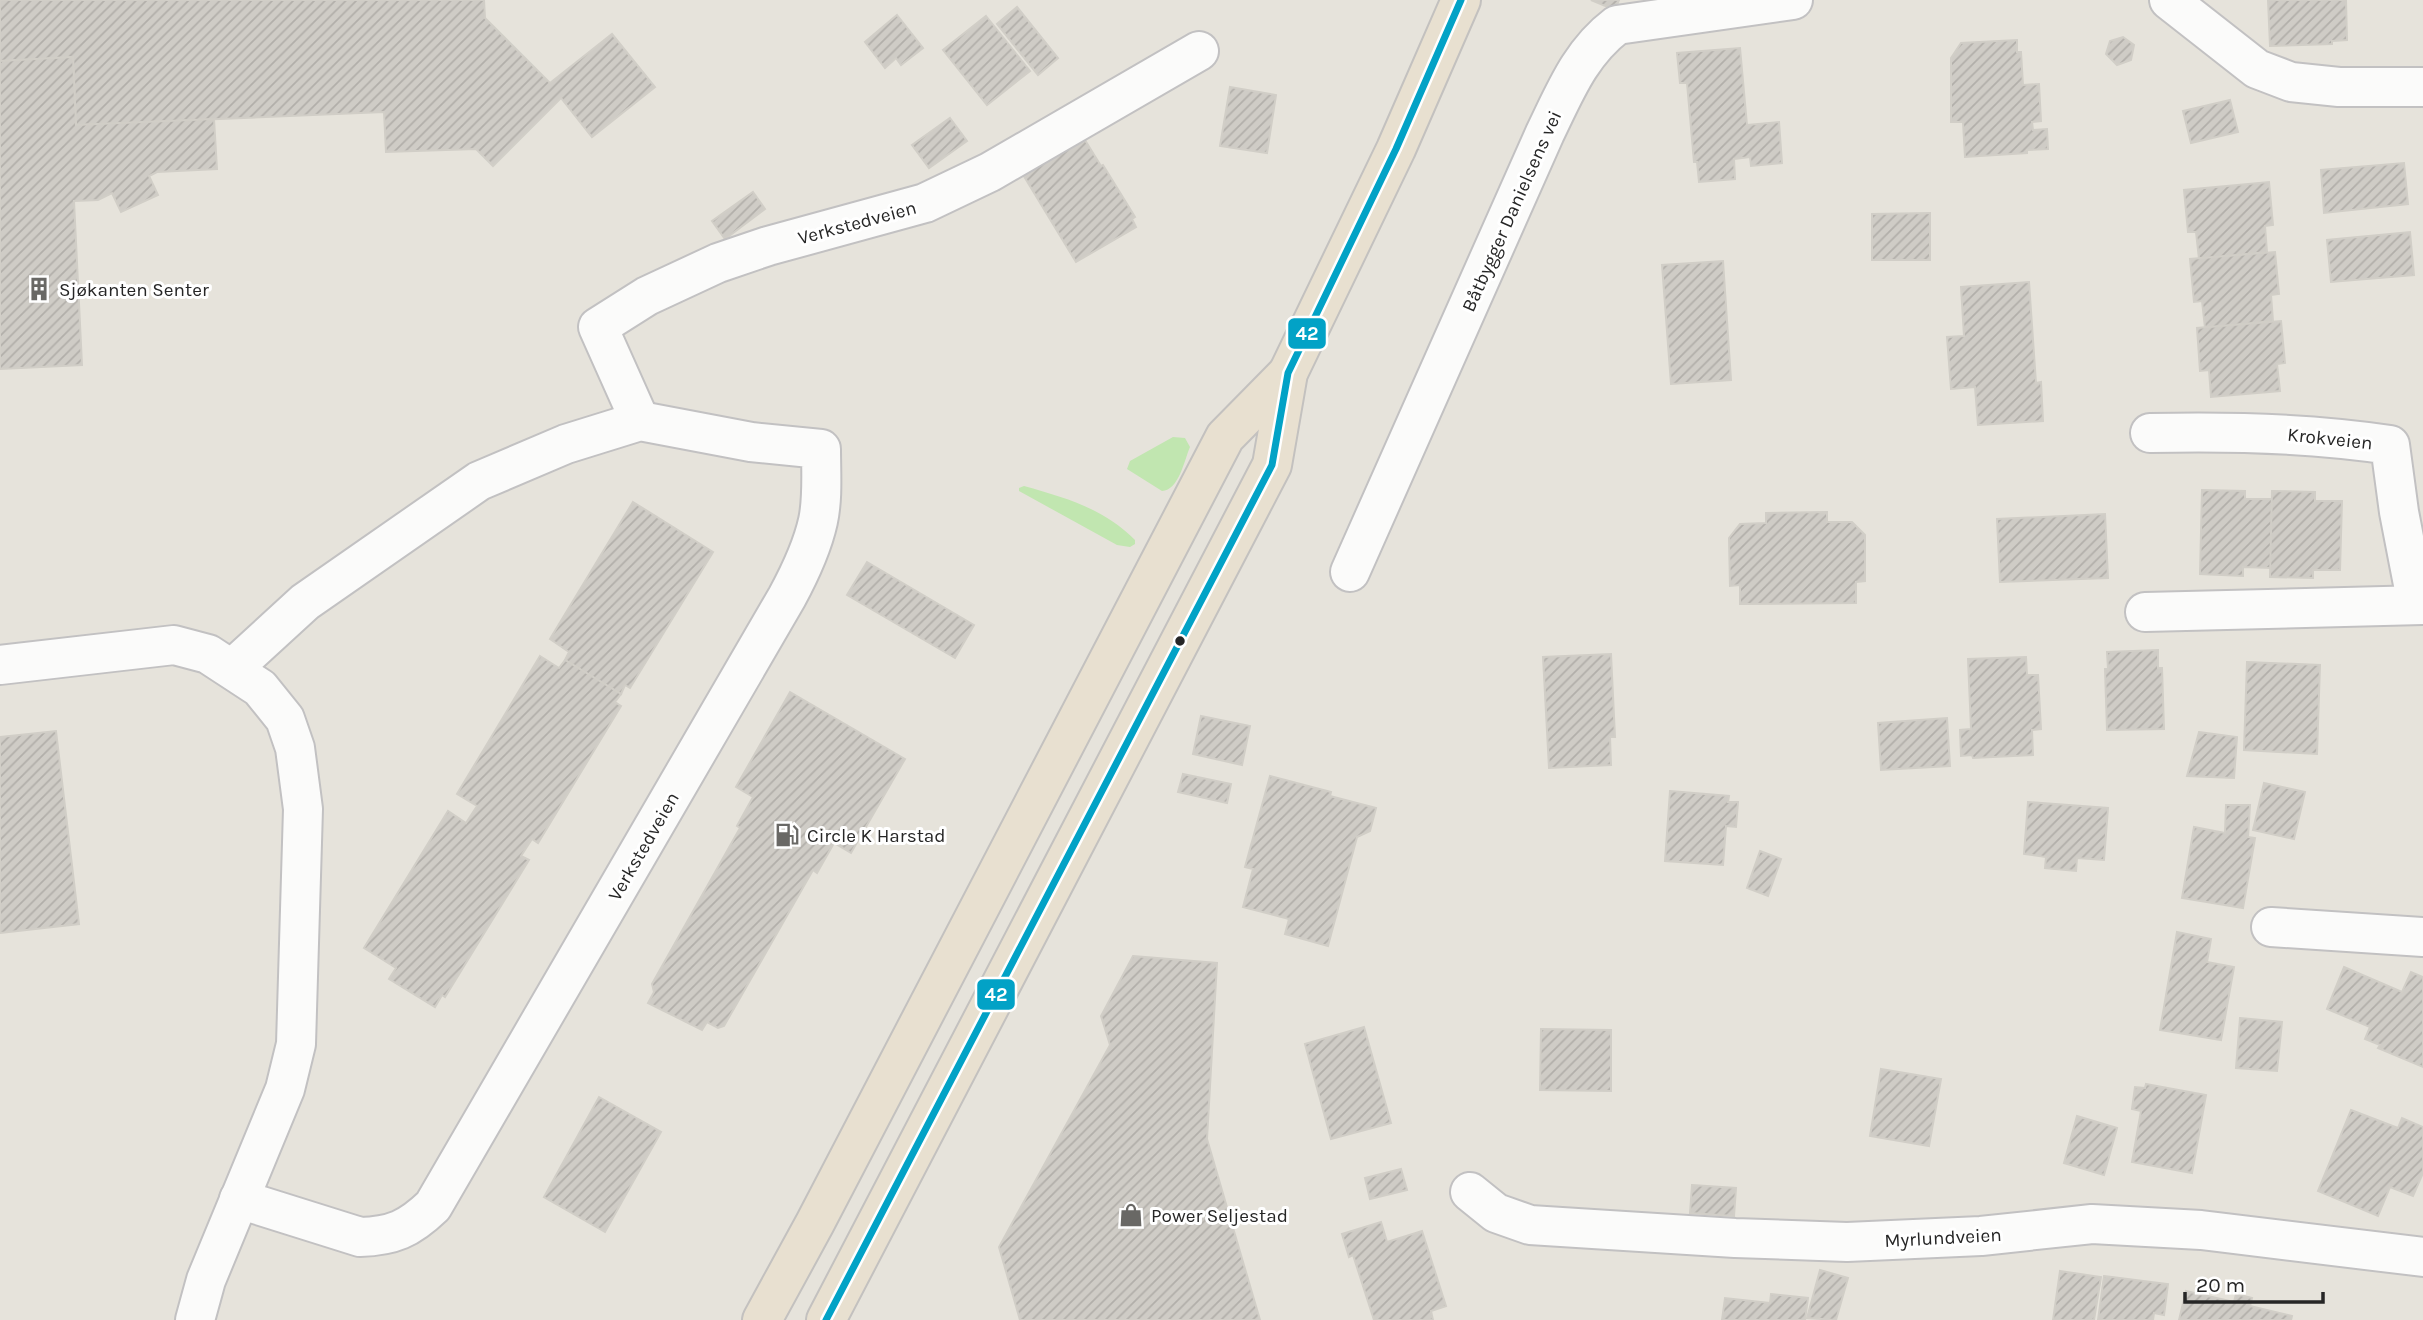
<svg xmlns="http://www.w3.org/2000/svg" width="2423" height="1320" viewBox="0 0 2423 1320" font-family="Karla,sans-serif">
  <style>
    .grass { fill: #c1e6b0 }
    .building { fill: url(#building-hatch); stroke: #d1cec7; stroke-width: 2 }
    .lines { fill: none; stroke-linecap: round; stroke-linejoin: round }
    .minor-casing { stroke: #c2c1c2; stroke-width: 42 }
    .trunk-casing { stroke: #c3c1bf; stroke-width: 42 }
    .minor { stroke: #fbfbfa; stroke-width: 38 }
    .trunk { stroke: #e8e0d0; stroke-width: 38 }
    .bus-1-casing { stroke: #fff; stroke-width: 12 }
    .bus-1 { stroke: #02a2c6; stroke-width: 7 }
    .bus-dot { fill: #262626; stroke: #fff; stroke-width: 2.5 }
    .labels { text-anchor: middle; stroke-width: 6; stroke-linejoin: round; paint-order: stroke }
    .street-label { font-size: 19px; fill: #262626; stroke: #fff }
    .poi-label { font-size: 19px; fill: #262626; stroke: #fff; text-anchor: start }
    .line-badge { stroke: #fff; stroke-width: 2.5 }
    .badge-label { font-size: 19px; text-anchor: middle; font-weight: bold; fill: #fff }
  </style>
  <defs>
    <pattern id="building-hatch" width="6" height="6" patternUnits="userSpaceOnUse" patternTransform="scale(1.75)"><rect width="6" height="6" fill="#cfccc6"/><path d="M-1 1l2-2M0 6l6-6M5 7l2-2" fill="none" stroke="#b2afaa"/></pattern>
  </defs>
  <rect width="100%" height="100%" fill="#e6e3db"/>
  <g class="grass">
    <path d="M1173,437l12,1 5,9c-6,14 -11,43 -28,44l-35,-22 3,-8z"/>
    <path d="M1024,486c42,12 79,22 111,54v4l-5,3 -13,-2 -98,-54v-3z"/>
  </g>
  <g class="building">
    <polygon points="0,0 484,0 485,18 550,83 612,34 655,87 592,137 561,98 493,166 476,149 386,152 384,112 76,125 73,57 0,61"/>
    <polygon points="1591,0 1619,0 1615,10"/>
    <polygon points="2268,0 2346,0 2347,40 2332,41 2332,44 2270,46"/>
    <polygon points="1017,7 1058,58 1038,75 997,24"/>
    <polygon points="897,15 923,48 901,65 896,58 885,68 865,42"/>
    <polygon points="986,16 1030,71 987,105 943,50"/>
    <polygon points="2123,37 2134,45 2131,60 2117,65 2106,54 2110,41"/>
    <polygon points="2017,40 2017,52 2021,52 2023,85 2039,84 2041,121 2032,122 2033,130 2047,129 2048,149 2027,150 2027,153 1965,157 1963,122 1951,122 1951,58 1961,43"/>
    <polygon points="1740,48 1747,125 1779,122 1782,163 1751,166 1750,157 1734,159 1735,179 1699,182 1697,162 1694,162 1687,83 1680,83 1677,53"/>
    <polygon points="73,57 76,125 214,119 217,169 157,172 149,176 158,195 121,212 112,193 98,200 74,201 82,365 0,369 0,61"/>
    <polygon points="1230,87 1276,95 1267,153 1220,146"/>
    <polygon points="2230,100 2238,132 2191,143 2183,111"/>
    <polygon points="950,118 967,141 929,168 912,145"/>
    <polygon points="1080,132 1101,166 1103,165 1135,217 1132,219 1136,227 1076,262 1019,168"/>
    <polygon points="2404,163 2408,204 2324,213 2321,170"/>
    <polygon points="2269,182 2273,225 2265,226 2267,252 2199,259 2196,232 2188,232 2184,190"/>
    <polygon points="753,192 765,209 725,239 712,221"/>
    <polygon points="1930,213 1930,260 1872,260 1872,214"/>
    <polygon points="2410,232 2414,275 2331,282 2327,240"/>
    <polygon points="2275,252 2279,294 2271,295 2273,321 2205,328 2202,301 2194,302 2190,259"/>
    <polygon points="1723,261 1731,380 1671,384 1662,265"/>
    <polygon points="2029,282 2036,383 2041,382 2043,421 1978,425 1975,387 1951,389 1947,337 1964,336 1961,287"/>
    <polygon points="2281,321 2285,363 2277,364 2280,391 2211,397 2209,370 2200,371 2197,328"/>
    <polygon points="2202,490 2245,491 2245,499 2272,499 2271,568 2243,567 2243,576 2200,574"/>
    <polygon points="2272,491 2315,492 2315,501 2342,501 2340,570 2313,570 2313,578 2270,577"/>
    <polygon points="633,502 713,552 630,688 625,685 621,694 565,660 569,652 550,639"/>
    <polygon points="1827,512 1827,522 1852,522 1865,535 1865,581 1856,582 1856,603 1740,604 1740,585 1730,586 1729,538 1740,524 1766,523 1766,513"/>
    <polygon points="2105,514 2108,578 2000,582 1997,519"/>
    <polygon points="867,562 974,625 955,658 847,595"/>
    <polygon points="2158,650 2158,668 2162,668 2164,729 2107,730 2105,669 2108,669 2107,652"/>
    <polygon points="1611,654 1615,737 1610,737 1611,765 1549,768 1543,657"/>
    <polygon points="540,656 559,668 565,660 621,694 615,702 621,706 538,843 532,839 521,856 529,860 445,997 442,995 435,1007 389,979 396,968 364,948 448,811 466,823 477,806 457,794"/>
    <polygon points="2026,657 2027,675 2038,675 2041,729 2032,730 2033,755 1973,758 1972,755 1961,756 1960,730 1971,729 1968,659"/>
    <polygon points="2247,662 2320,665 2317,754 2244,750"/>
    <polygon points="790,692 905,759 851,853 834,843 817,873 813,870 724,1026 718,1028 707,1022 702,1030 648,1003 654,992 652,984 740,828 737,826 753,797 736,787"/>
    <polygon points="1201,716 1250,726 1242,765 1193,754"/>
    <polygon points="1947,718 1950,766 1881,770 1878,723"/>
    <polygon points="56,731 79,924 0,933 0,737"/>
    <polygon points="2199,732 2237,737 2234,778 2187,776"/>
    <polygon points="1183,774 1231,784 1227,803 1178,792"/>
    <polygon points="1270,776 1331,792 1330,796 1376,808 1370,831 1357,837 1328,946 1285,934 1289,919 1243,907 1253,869 1245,867"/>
    <polygon points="2264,783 2305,792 2294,839 2253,830"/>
    <polygon points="1670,791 1729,796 1728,802 1738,802 1736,827 1726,826 1723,865 1665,861"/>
    <polygon points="2028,802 2108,808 2104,860 2077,858 2076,871 2045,868 2046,857 2024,854"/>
    <polygon points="2226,805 2250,805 2248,837 2255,838 2243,908 2182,898 2194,827 2225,833"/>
    <polygon points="1760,851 1781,859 1768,896 1747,888"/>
    <polygon points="2177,932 2211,939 2207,962 2234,967 2221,1040 2160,1030"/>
    <polygon points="1133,956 1217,963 1207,1139 1260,1320 1020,1320 999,1247 1110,1045 1101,1016"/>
    <polygon points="2344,967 2402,992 2411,972 2423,977 2423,1067 2378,1048 2380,1045 2365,1039 2370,1027 2327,1009"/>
    <polygon points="2240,1018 2282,1022 2277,1071 2236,1068"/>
    <polygon points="1364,1027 1391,1123 1331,1139 1305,1044"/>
    <polygon points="1541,1029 1611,1030 1611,1091 1540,1090"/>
    <polygon points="1881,1069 1941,1079 1929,1146 1870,1136"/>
    <polygon points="2146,1084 2206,1095 2192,1173 2132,1162 2141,1111 2132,1109 2135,1087 2145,1088"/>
    <polygon points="599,1097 661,1132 605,1232 544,1197"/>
    <polygon points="2351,1110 2398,1128 2402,1118 2423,1127 2423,1173 2413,1196 2390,1187 2378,1216 2318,1191"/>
    <polygon points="2077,1116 2117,1128 2104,1175 2064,1163"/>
    <polygon points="1401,1169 1407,1190 1370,1199 1365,1178"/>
    <polygon points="1692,1185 1736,1188 1734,1216 1690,1213"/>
    <polygon points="1381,1222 1387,1242 1422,1231 1446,1306 1431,1311 1433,1320 1374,1320 1353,1255 1349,1257 1342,1234"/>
    <polygon points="1820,1270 1848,1278 1836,1320 1807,1318"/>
    <polygon points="2060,1271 2101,1277 2094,1320 2053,1320"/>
    <polygon points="2104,1276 2168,1284 2164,1315 2154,1313 2153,1320 2098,1320"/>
    <polygon points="2186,1291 2234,1302 2236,1294 2252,1298 2250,1306 2292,1316 2291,1320 2179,1320"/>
    <polygon points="1771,1294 1808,1298 1805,1320 1722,1320 1725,1298 1770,1303"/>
  </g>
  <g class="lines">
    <g class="minor-casing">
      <g id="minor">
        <polyline points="2169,0 2257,69 2291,82 2339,87 2423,87"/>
        <polyline points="640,421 598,327 647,296 718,263 768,246 925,203 990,172 1199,51"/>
        <path d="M2150,433c81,-2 160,0 240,12l9,67 18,93"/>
        <path d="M1350,572l195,-439c20,-41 35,-80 72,-108l176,-25"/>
        <polyline points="2145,612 2423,605"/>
        <polyline points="0,665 174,645 208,654 260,688 285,719 295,748 303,809 296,1044 285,1089 206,1280 195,1320"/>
        <path d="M233,668l72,-66 174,-121 87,-37 74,-23 111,21 70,7c0,24 2,49 -3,72 -6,27 -18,52 -31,76l-354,609c-24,23 -40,30 -73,31l-121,-38"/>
        <polyline points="2271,927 2423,937"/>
        <polyline points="1470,1192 1496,1213 1530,1225 1735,1238 1847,1242 1981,1236 2092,1224 2201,1230 2423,1257"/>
      </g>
    </g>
    <g class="trunk-casing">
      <g id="trunk">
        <polyline points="762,1320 815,1223 1225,437 1288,373"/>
        <polyline points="826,1320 1272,465 1288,373 1396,149 1461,0"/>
      </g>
    </g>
    <use href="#minor" class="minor"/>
    <use href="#trunk" class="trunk"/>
    <g class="bus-1-casing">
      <polyline id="bus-1" points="826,1320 1272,465 1288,373 1396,149 1461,0"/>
    </g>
    <use href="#bus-1" class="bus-1"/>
  </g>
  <defs>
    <g id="building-bare" transform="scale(1.89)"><path d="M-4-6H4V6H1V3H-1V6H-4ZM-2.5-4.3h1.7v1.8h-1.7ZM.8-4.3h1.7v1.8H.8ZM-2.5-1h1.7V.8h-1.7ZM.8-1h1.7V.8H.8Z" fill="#696865" stroke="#fff" stroke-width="2.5" paint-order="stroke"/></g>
    <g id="fuel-bare" transform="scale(1.89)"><path d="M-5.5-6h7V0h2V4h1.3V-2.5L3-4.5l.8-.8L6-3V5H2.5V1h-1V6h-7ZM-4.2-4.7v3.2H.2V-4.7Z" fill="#696865" stroke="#fff" stroke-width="2.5" paint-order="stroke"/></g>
    <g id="shop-bare" transform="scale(1.89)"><path d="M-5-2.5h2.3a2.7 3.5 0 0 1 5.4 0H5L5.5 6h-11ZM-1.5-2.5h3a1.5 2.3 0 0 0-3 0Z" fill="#696865" stroke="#fff" stroke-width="2.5" paint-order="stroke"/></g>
  </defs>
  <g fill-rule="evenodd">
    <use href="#building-bare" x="39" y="289"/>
    <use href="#fuel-bare" x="787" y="835"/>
    <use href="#shop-bare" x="1131" y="1215"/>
  </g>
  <circle class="bus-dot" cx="1180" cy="641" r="6"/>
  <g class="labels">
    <g class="street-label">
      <text transform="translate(1511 211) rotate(-66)" y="7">Båtbygger Danielsens vei</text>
      <text transform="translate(857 222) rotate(-15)" y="7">Verkstedveien</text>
      <text transform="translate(2330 438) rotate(6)" y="7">Krokveien</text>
      <text transform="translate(643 846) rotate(-60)" y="7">Verkstedveien</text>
      <text transform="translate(1943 1237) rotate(-3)" y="7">Myrlundveien</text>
    </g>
    <g class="poi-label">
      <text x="59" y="296">Sjøkanten Senter</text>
      <text x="807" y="842">Circle K Harstad</text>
      <text x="1151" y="1222">Power Seljestad</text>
    </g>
  </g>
  <g class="line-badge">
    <rect x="1287" y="317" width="40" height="33" rx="7" fill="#02a2c6"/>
    <rect x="976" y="978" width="40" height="33" rx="7" fill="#02a2c6"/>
  </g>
  <g class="badge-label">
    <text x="1307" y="340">42</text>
    <text x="996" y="1001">42</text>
  </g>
  <path d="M2185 1292v10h138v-10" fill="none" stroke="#262626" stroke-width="3.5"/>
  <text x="2196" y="1292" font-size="21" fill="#262626" stroke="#ffffff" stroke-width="5" paint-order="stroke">20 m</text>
</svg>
